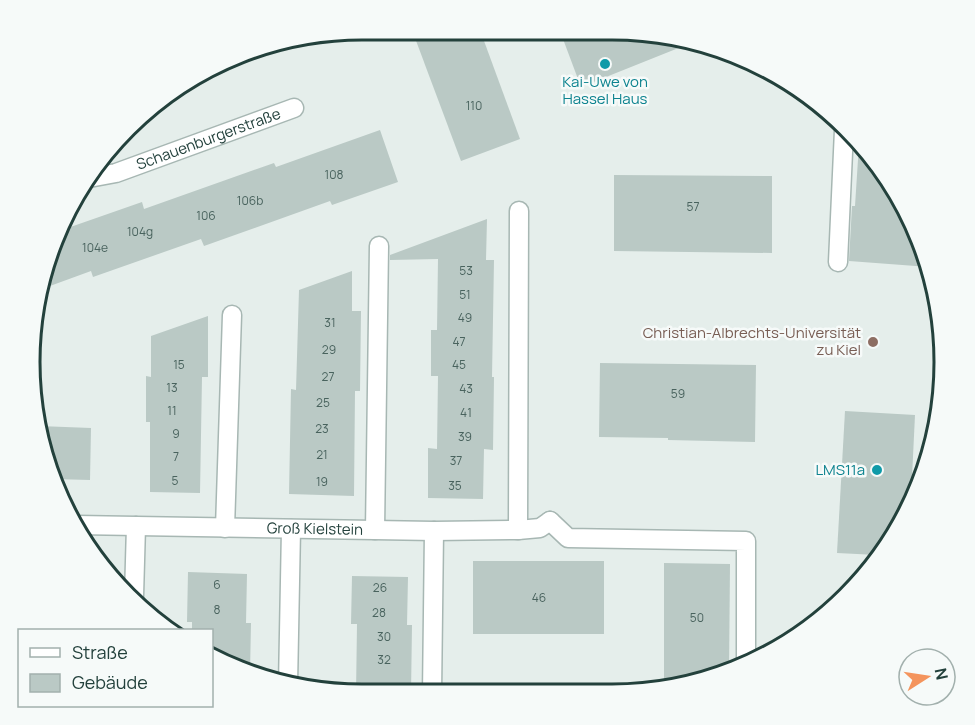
<svg xmlns="http://www.w3.org/2000/svg" width="975" height="725" viewBox="0 0 975 725" font-family="Manrope,sans-serif">
  <style>
    .building { fill: #bac9c5 }
    .lines { fill: none; stroke-linecap: round; stroke-linejoin: round }
    .lane-casing { stroke: #a7b7b3; stroke-width: 21 }
    .street-casing { stroke: #a7b7b3; stroke-width: 21 }
    .lane { stroke: #fff; stroke-width: 18 }
    .street { stroke: #fff; stroke-width: 18 }
    .culture-dot { fill: #0f9aa8; stroke: #f6faf9; stroke-width: 2 }
    .education-dot { fill: #8d6e63; stroke: #f6faf9; stroke-width: 2 }
    .labels { text-anchor: middle; stroke-width: 5; stroke-linejoin: round; paint-order: stroke }
    .number-label { font-size: 12px; fill: #49635e }
    .culture-label { font-size: 15px; fill: #0d838f; stroke: #f6faf9 }
    .street-label { font-size: 15px; fill: #23413c; stroke: #f6faf9 }
    .education-label { font-size: 15px; fill: #785e54; stroke: #f6faf9; text-anchor: end }
    .rim { fill: none; stroke: #23413c; stroke-width: 3 }
  </style>
  <rect width="100%" height="100%" fill="#e5eeeb"/>
  <g class="building">
    <polygon points="412,30 480,30 520,139 461,161"/>
    <polygon points="560,31 634,31 696,41 581,87"/>
    <polygon points="380,130 398,182 332,205 330,201 204,246 201,239 93,277 91,271 39,290 59,231 142,202 144,209 274,163 276,167"/>
    <polygon points="859,144 876,160 929,267 849,261 852,206 855,206"/>
    <polygon points="614,175 772,176 772,253 614,251"/>
    <polygon points="487,219 486,260 494,260 492,377 494,377 493,450 484,449 483,499 428,498 428,448 437,449 438,376 431,376 431,330 437,330 438,259 390,260 390,255"/>
    <polygon points="352,271 352,311 361,311 360,391 355,391 354,496 289,494 291,389 296,390 299,290"/>
    <polygon points="208,316 208,377 202,377 200,493 150,492 150,422 146,422 146,376 151,377 151,336"/>
    <polygon points="600,363 756,365 755,442 668,440 668,438 599,437"/>
    <polygon points="845,411 915,415 911,498 900,529 877,555 837,553"/>
    <polygon points="39,426 91,428 90,480 53,479 48,470"/>
    <rect x="473" y="561" width="131" height="73"/>
    <polygon points="664,563 730,564 729,672 664,690"/>
    <polygon points="188,572 247,574 246,623 251,623 250,673 212,657 212,630 192,630 192,622 187,622"/>
    <polygon points="352,576 408,577 407,625 412,625 411,694 356,694 357,624 351,624"/>
  </g>
  <g class="lines">
    <g class="lane-casing">
      <g id="lane">
        <polyline points="838,262 844,130"/>
        <polyline points="550,521 568,538 746,541 746,666"/>
        <polyline points="225,528 232,315"/>
        <polyline points="375,530 379,246"/>
        <polyline points="518,530 519,211"/>
        <polyline points="134,596 136,526"/>
        <polyline points="288,685 291,529"/>
        <polyline points="432,694 434,531"/>
      </g>
    </g>
    <g class="street-casing">
      <g id="street">
        <path id="s1" d="M89,178l27,-5 178,-65"/>
        <path id="s2" d="M77,525l357,6 84,-1 22,-2 10,-7"/>
      </g>
    </g>
    <use href="#lane" class="lane"/>
    <use href="#street" class="street"/>
  </g>
  <g class="culture-dot">
    <circle cx="605" cy="64" r="6"/>
    <circle cx="877" cy="470" r="6"/>
  </g>
  <circle class="education-dot" cx="873" cy="342" r="6"/>
  <g class="labels">
    <g class="number-label">
      <text x="474" y="110">110</text>
      <text x="334" y="179">108</text>
      <text x="250" y="205">106b</text>
      <text x="693" y="211">57</text>
      <text x="206" y="220">106</text>
      <text x="140" y="236">104g</text>
      <text x="95" y="252">104e</text>
      <text x="466" y="275">53</text>
      <text x="465" y="299">51</text>
      <text x="465" y="322">49</text>
      <text x="330" y="327">31</text>
      <text x="459" y="346">47</text>
      <text x="329" y="354">29</text>
      <text x="179" y="369">15</text>
      <text x="459" y="369">45</text>
      <text x="328" y="381">27</text>
      <text x="172" y="392">13</text>
      <text x="466" y="393">43</text>
      <text x="678" y="398">59</text>
      <text x="323" y="407">25</text>
      <text x="172" y="415">11</text>
      <text x="466" y="417">41</text>
      <text x="322" y="433">23</text>
      <text x="176" y="438">9</text>
      <text x="465" y="441">39</text>
      <text x="322" y="459">21</text>
      <text x="176" y="461">7</text>
      <text x="456" y="465">37</text>
      <text x="175" y="485">5</text>
      <text x="322" y="486">19</text>
      <text x="455" y="490">35</text>
      <text x="217" y="589">6</text>
      <text x="380" y="592">26</text>
      <text x="539" y="602">46</text>
      <text x="217" y="614">8</text>
      <text x="379" y="617">28</text>
      <text x="697" y="622">50</text>
      <text x="384" y="641">30</text>
      <text x="384" y="664">32</text>
    </g>
    <g class="culture-label">
      <text x="605" y="87">Kai-Uwe von<tspan x="605" dy="17">Hassel Haus</tspan></text>
      <text x="865" y="475" text-anchor="end">LMS11a</text>
    </g>
    <g class="street-label">
      <text dy="5" stroke="none"><textPath href="#s1" startOffset="126">Schauenburgerstraße</textPath></text>
      <text dy="5" stroke="none"><textPath href="#s2" startOffset="238">Groß Kielstein</textPath></text>
    </g>
    <g class="education-label">
      <text x="861" y="338">Christian-Albrechts-Universität<tspan x="861" dy="17">zu Kiel</tspan></text>
    </g>
  </g>
  <path d="M0 0H975V725H0ZM362 40H612A322 322 0 0 1 934 362V362A322 322 0 0 1 612 684H362A322 322 0 0 1 40 362V362A322 322 0 0 1 362 40Z" fill="#f6faf9" fill-rule="evenodd"/>
  <path class="rim" d="M362 40H612A322 322 0 0 1 934 362V362A322 322 0 0 1 612 684H362A322 322 0 0 1 40 362V362A322 322 0 0 1 362 40Z"/>
  <rect x="18" y="629" width="195" height="78" fill="#f6faf9" stroke="#a2b0ad" stroke-width="1.5"/>
  <rect x="30" y="648" width="30" height="9" fill="#ffffff" stroke="#a2b0ad" stroke-width="1.5"/>
  <text x="72" y="659" font-size="18" fill="#23413c">Straße</text>
  <rect x="30" y="674" width="30" height="18" fill="#bac9c5" stroke="#a2b0ad" stroke-width="1.5"/>
  <text x="72" y="689" font-size="18" fill="#23413c">Gebäude</text>
  <g transform="translate(927 677) rotate(78)"><circle r="28" fill="#f6faf9" stroke="#a2b0ad" stroke-width="1.5"/>
  <path d="M0-4.5L10 22L0 15L-10 22Z" fill="#f4945d"/>
  <text y="-9" font-size="16" font-weight="bold" text-anchor="middle" fill="#23413c">N</text>
  </g>
</svg>
